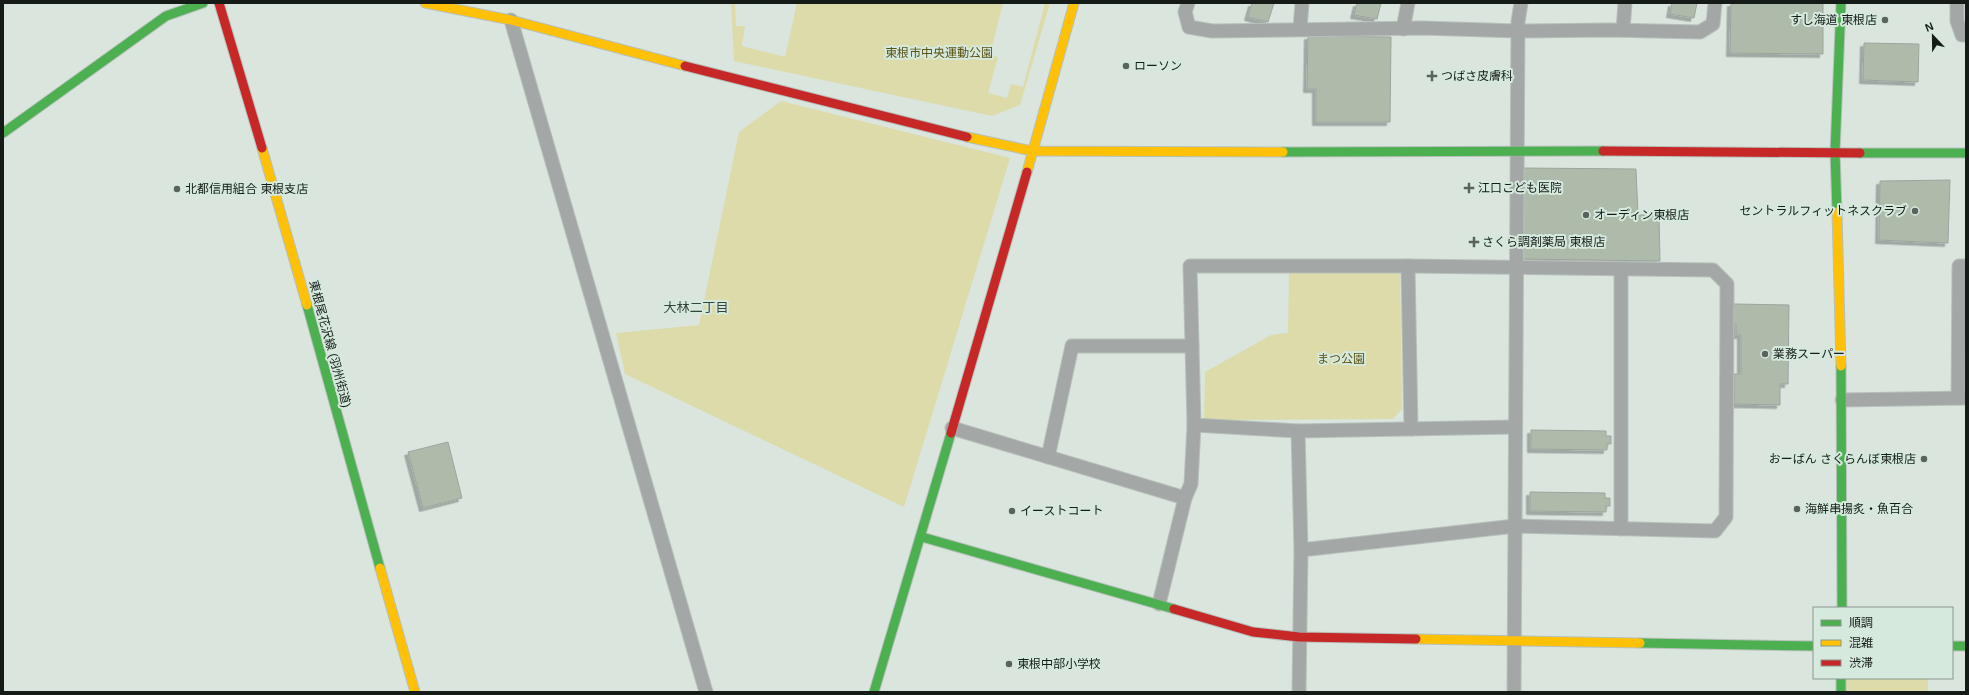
<svg xmlns="http://www.w3.org/2000/svg" width="1969" height="695" viewBox="0 0 1969 695" font-family="Arial,'Noto Sans JP',sans-serif">
  <style>
    .green { fill: #dcdba9 }
    .building { fill: #afbbaa; stroke: #9da49e; filter: url(#shadow) }
    .lines { fill: none; stroke-linecap: round; stroke-linejoin: round }
    .street-casing { stroke: #b7c0bb; stroke-width: 15 }
    .fast-casing { stroke: #b7c0bb; stroke-width: 11 }
    .slow-casing { stroke: #b7c0bb; stroke-width: 11 }
    .jam-casing { stroke: #b7c0bb; stroke-width: 11 }
    .street { stroke: #a3a8a6; stroke-width: 13 }
    .fast { stroke: #4caf50; stroke-width: 9 }
    .slow { stroke: #ffc107; stroke-width: 9 }
    .jam { stroke: #c62828; stroke-width: 9 }
    .poi-dot { fill: #5a625d; stroke: #d6e9dd; stroke-width: 1.5 }
    .labels { text-anchor: middle; stroke-width: 4; stroke-linejoin: round; paint-order: stroke }
    .poi-label { font-size: 12px; fill: #151c18; stroke: #d6e9dd; text-anchor: start }
    .park-label { font-size: 12px; fill: #5b5312; stroke: #d6e9dd }
    .street-label { font-size: 12px; fill: #151c18; stroke: #d6e9dd }
    .neighbourhood-label { font-size: 13px; fill: #34443b; stroke: #d6e9dd }
  </style>
  <defs>
    <filter id="shadow"><feDropShadow dx="-3.5" dy="3.5" stdDeviation="0" flood-color="#0004"/></filter>
  </defs>
  <rect width="100%" height="100%" fill="#dae5de"/>
  <g class="green">
    <polygon points="731,3 735,3 736,26 745,26 742,46 785,57 797,3 1003,3 990,55 998,57 988,93 1007,98 1011,84 1023,87 1045,3 1050,3 1020,105 992,116 734,61"/>
    <polygon points="781,101 1010,158 904,507 625,374 616,333 699,325 739,132"/>
    <polygon points="1289,271 1400,271 1402,409 1393,419 1204,420 1205,372 1271,335 1288,333"/>
    <rect x="1841" y="678" width="87" height="14"/>
  </g>
  <g class="building">
    <polygon points="1252,3 1274,3 1268,22 1248,17"/>
    <polygon points="1357,3 1381,3 1377,19 1354,15"/>
    <polygon points="1672,3 1697,3 1694,18 1670,14"/>
    <polygon points="1731,3 1823,3 1823,54 1730,53"/>
    <polygon points="1308,36 1391,37 1390,122 1316,122 1316,89 1307,89"/>
    <polygon points="1864,43 1919,44 1918,82 1863,80"/>
    <polygon points="1523,168 1636,169 1638,215 1659,215 1660,261 1522,259"/>
    <polygon points="1950,180 1948,243 1879,240 1880,181"/>
    <polygon points="1734,304 1789,305 1788,384 1780,384 1780,405 1734,404 1734,374 1741,374 1741,335 1736,335 1736,324 1733,324"/>
    <polygon points="1531,430 1606,431 1606,436 1611,436 1611,444 1607,444 1607,450 1531,449"/>
    <polygon points="448,442 462,498 423,508 408,452"/>
    <polygon points="1530,492 1605,493 1605,498 1610,498 1610,506 1606,506 1606,512 1530,511"/>
  </g>
  <g class="lines">
    <g class="street-casing">
      <g id="street">
        <polyline points="1188,3 1185,12 1189,27 1212,31 1423,28 1518,31 1609,30 1700,32 1713,24 1715,3"/>
        <polyline points="1957,3 1957,21 1962,35 1966,35"/>
        <polyline points="511,20 706,692"/>
        <polyline points="1300,29 1302,3"/>
        <polyline points="1403,29 1408,3"/>
        <polyline points="1623,30 1625,3"/>
        <polyline points="1621,269 1621,529"/>
        <polyline points="1958,398 1959,266 1966,266"/>
        <polyline points="1842,400 1966,398"/>
        <polyline points="952,428 1185,498 1159,604"/>
        <polyline points="1298,431 1194,425 1190,266 1408,266 1411,429"/>
        <polyline points="1048,457 1072,346 1192,346"/>
        <polyline points="1185,498 1191,484 1194,425"/>
        <polyline points="1301,550 1298,431 1515,427"/>
        <polyline points="1299,692 1301,550 1515,526 1715,531 1726,517 1727,284 1713,270 1408,266"/>
        <polyline points="1514,692 1518,22 1521,3"/>
      </g>
    </g>
    <g class="fast-casing">
      <g id="fast">
        <polyline points="3,133 166,16 203,3"/>
        <polyline points="1283,152 1603,151"/>
        <polyline points="1860,153 1966,153"/>
        <polyline points="1837,212 1835,152 1841,3"/>
        <polyline points="307,305 380,568"/>
        <polyline points="1841,366 1842,608"/>
        <polyline points="922,537 1174,609"/>
        <polyline points="1640,643 1814,646"/>
        <polyline points="1952,646 1966,646"/>
        <polyline points="1841,678 1841,692"/>
        <polyline points="874,692 951,433"/>
      </g>
    </g>
    <g class="slow-casing">
      <g id="slow">
        <polyline points="425,3 511,20 685,66"/>
        <polyline points="967,137 1032,151 1283,152"/>
        <polyline points="262,148 307,305"/>
        <polyline points="1027,172 1074,3"/>
        <polyline points="1837,212 1841,366"/>
        <polyline points="380,568 415,692"/>
        <polyline points="1416,639 1640,643"/>
      </g>
    </g>
    <g class="jam-casing">
      <g id="jam">
        <polyline points="219,3 262,148"/>
        <polyline points="685,66 967,137"/>
        <polyline points="1603,151 1860,153"/>
        <polyline points="951,433 1027,172"/>
        <polyline points="1174,609 1253,632 1299,637 1416,639"/>
      </g>
    </g>
    <use href="#street" class="street"/>
    <use href="#fast" class="fast"/>
    <use href="#slow" class="slow"/>
    <use href="#jam" class="jam"/>
  </g>
  <g class="poi-dot">
    <circle cx="1885" cy="20" r="4"/>
    <circle cx="1126" cy="66" r="4"/>
    <path d="M1430 70h4v4h4v4h-4v4h-4v-4h-4v-4h4z"/>
    <path d="M1467 182h4v4h4v4h-4v4h-4v-4h-4v-4h4z"/>
    <circle cx="177" cy="189" r="4"/>
    <circle cx="1915" cy="211" r="4"/>
    <circle cx="1586" cy="215" r="4"/>
    <path d="M1472 236h4v4h4v4h-4v4h-4v-4h-4v-4h4z"/>
    <circle cx="1765" cy="354" r="4"/>
    <circle cx="1924" cy="459" r="4"/>
    <circle cx="1797" cy="509" r="4"/>
    <circle cx="1012" cy="511" r="4"/>
    <circle cx="1009" cy="664" r="4"/>
  </g>
  <g class="labels">
    <g class="poi-label">
      <text x="1877" y="24" text-anchor="end">すし海道 東根店</text>
      <text x="1134" y="70">ローソン</text>
      <text x="1441" y="80">つばさ皮膚科</text>
      <text x="1478" y="192">江口こども医院</text>
      <text x="185" y="193">北都信用組合 東根支店</text>
      <text x="1907" y="215" text-anchor="end">セントラルフィットネスクラブ</text>
      <text x="1594" y="219">オーディン東根店</text>
      <text x="1482" y="246">さくら調剤薬局 東根店</text>
      <text x="1773" y="358">業務スーパー</text>
      <text x="1916" y="463" text-anchor="end">おーばん さくらんぼ東根店</text>
      <text x="1805" y="513">海鮮串揚炙・魚百合</text>
      <text x="1020" y="515">イーストコート</text>
      <text x="1017" y="668">東根中部小学校</text>
    </g>
    <g class="park-label">
      <text x="939" y="57">東根市中央運動公園</text>
      <text x="1341" y="363">まつ公園</text>
    </g>
    <g class="street-label">
      <text transform="translate(330 344) rotate(75)" y="4">東根尾花沢線 (羽州街道)</text>
    </g>
    <g class="neighbourhood-label">
      <text x="696" y="312">大林二丁目</text>
    </g>
  </g>
  <rect width="1969" height="695" fill="none" stroke="#151c18" stroke-width="8"/>
  <rect x="1813" y="607" width="140" height="72" fill="#d6e9dd" stroke="#89978e"/>
  <rect x="1821" y="620" width="20" height="6" fill="#4caf50" stroke="#89978e"/>
  <text x="1849" y="627" font-size="12" fill="#151c18">順調</text>
  <rect x="1821" y="640" width="20" height="6" fill="#ffc107" stroke="#89978e"/>
  <text x="1849" y="647" font-size="12" fill="#151c18">混雑</text>
  <rect x="1821" y="660" width="20" height="6" fill="#c62828" stroke="#89978e"/>
  <text x="1849" y="667" font-size="12" fill="#151c18">渋滞</text>
  <g transform="translate(1933 36) rotate(338)" stroke="#d6e9dd" stroke-width="3" paint-order="stroke">
  <path d="M0-3L7 15L0 10L-7 15Z" fill="#151c18"/>
  <text y="-6" font-size="11" font-weight="bold" text-anchor="middle" fill="#151c18">N</text>
  </g>
</svg>
